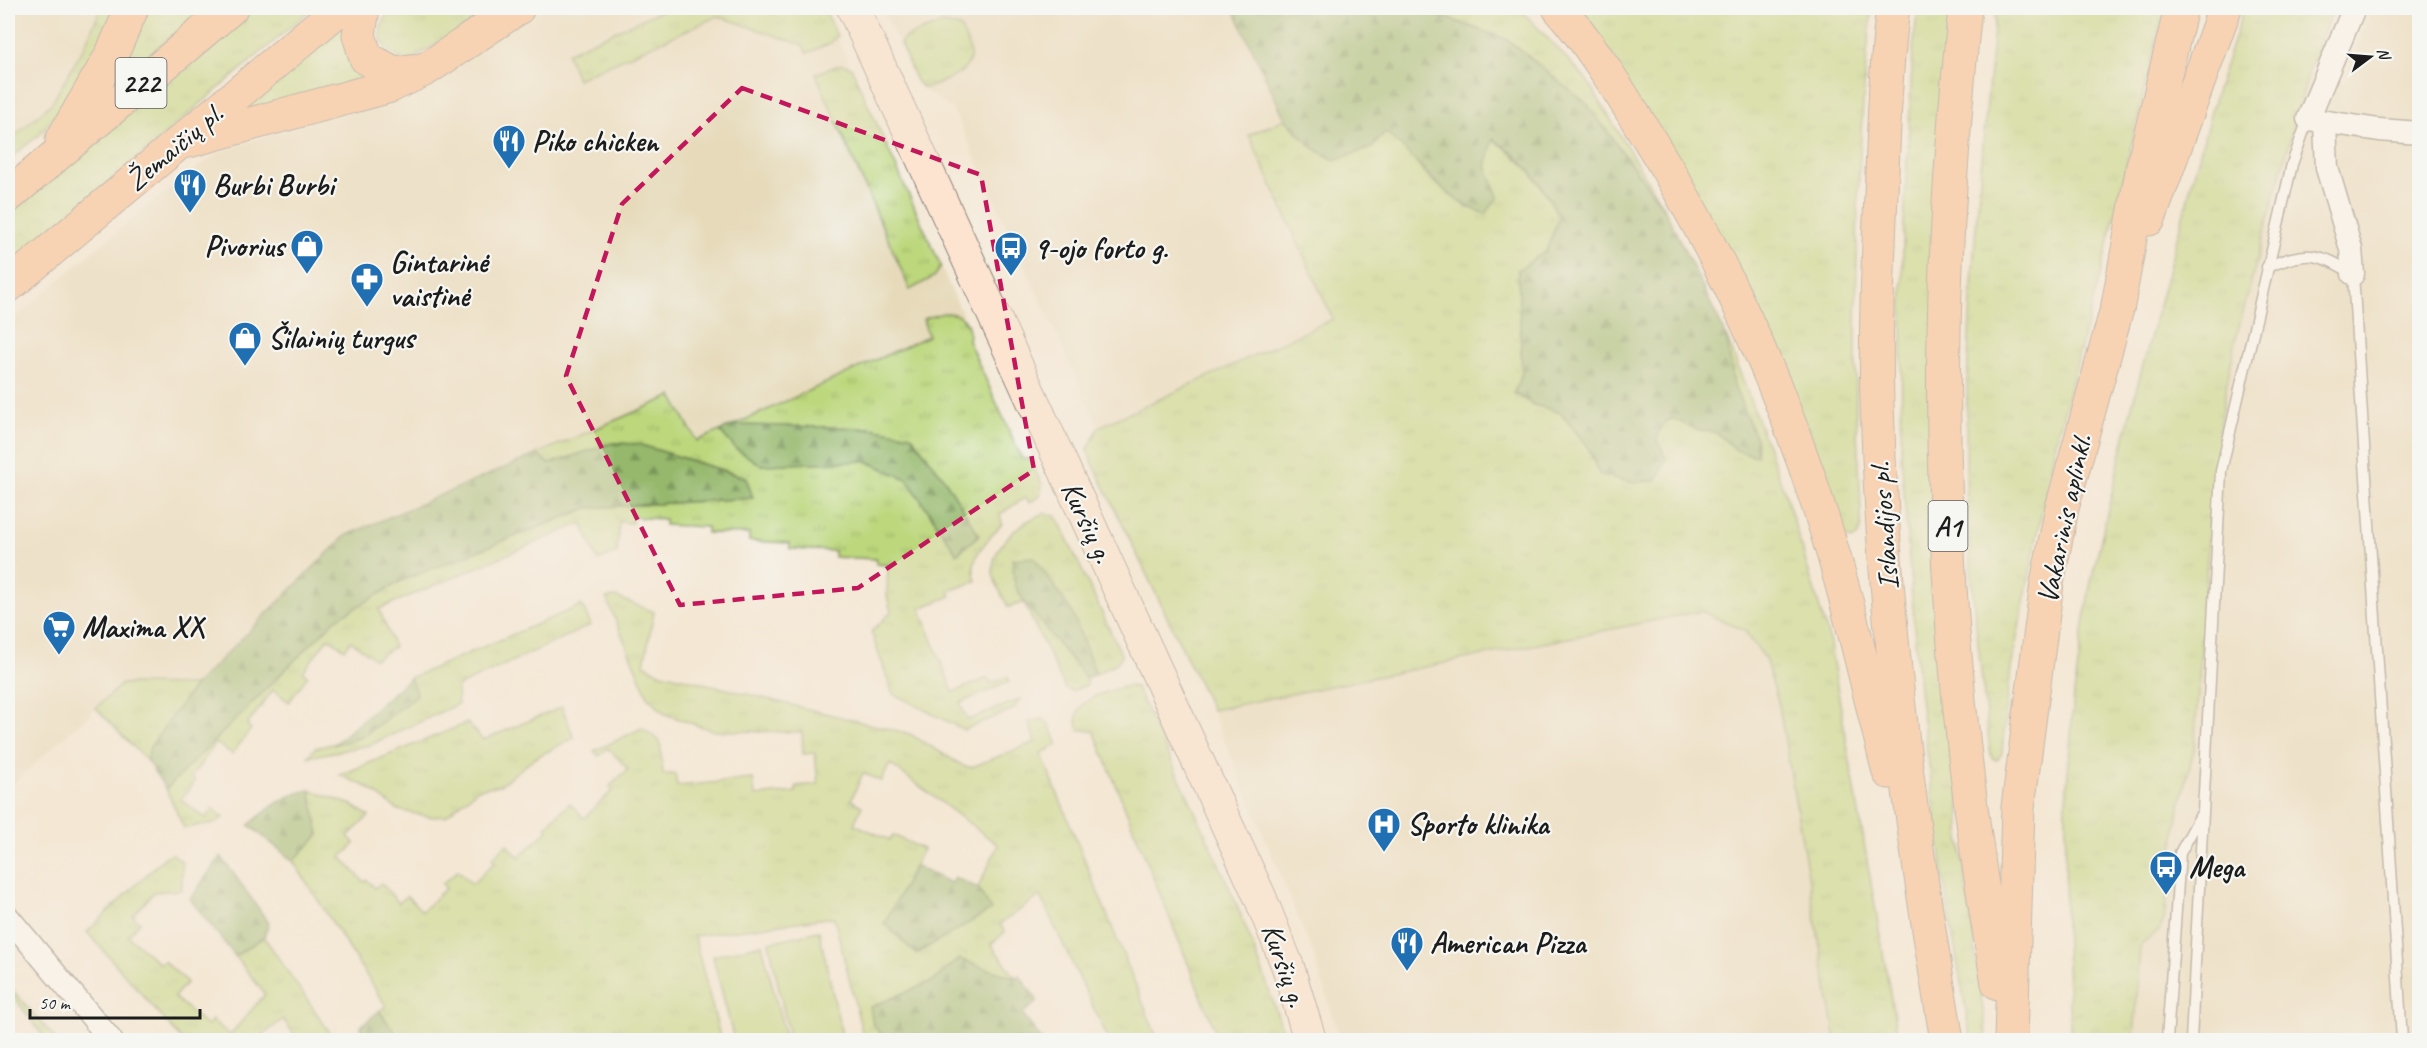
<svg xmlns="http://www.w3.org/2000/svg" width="2427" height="1048" viewBox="0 0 2427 1048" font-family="Caveat,sans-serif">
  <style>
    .built { fill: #e6daba }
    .grass { fill: url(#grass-tufts); stroke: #6c7a4c; stroke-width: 1.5; fill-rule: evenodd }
    .forest { fill: url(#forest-firs); stroke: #586a44; stroke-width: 1.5 }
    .green { fill: #bcd77c; stroke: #6c7a4c; stroke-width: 1.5 }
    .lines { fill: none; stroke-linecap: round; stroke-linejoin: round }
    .service-casing { stroke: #888279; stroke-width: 13 }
    .minor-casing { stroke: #888279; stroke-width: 25 }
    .secondary-casing { stroke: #888279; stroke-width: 34 }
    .primary-casing { stroke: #888279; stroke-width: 35 }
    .trunk-casing { stroke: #888279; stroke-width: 35 }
    .service { stroke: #fff; stroke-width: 10 }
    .minor { stroke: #fff; stroke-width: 22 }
    .secondary { stroke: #fde4d1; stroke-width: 32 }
    .primary { stroke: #fbbb8d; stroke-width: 33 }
    .trunk { stroke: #fbbb8d; stroke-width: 33 }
    .marked { fill: none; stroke: #c2185b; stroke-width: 4.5; stroke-dasharray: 12 8; stroke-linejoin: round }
    .labels { text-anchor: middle; stroke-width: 4.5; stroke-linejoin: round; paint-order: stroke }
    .shield { fill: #f6f6f2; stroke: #5d5d5c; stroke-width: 1.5 }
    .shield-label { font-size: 28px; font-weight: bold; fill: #1c1c1c }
    .poi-label { font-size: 30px; font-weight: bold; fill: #1c1c1c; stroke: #f6f6f2; text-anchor: start }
    .street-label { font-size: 30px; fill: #1c1c1c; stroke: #f6f6f2 }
  </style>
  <defs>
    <pattern id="grass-tufts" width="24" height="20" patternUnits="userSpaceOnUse" patternTransform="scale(1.5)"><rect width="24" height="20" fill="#bcd77c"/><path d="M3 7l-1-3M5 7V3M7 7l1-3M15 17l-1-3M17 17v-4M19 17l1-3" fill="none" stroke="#a1b86b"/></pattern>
    <pattern id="forest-firs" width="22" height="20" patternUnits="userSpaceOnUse" patternTransform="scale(1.5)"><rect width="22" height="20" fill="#95b86c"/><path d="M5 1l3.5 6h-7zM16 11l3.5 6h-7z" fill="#799558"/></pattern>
  </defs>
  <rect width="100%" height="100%" fill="#f6f6f2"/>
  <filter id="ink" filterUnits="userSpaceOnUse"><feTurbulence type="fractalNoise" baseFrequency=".0167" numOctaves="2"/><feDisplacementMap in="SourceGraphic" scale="12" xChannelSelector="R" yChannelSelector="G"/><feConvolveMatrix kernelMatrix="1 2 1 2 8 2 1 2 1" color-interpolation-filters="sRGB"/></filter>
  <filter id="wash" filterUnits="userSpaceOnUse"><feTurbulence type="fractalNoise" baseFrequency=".008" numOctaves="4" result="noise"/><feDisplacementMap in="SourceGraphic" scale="24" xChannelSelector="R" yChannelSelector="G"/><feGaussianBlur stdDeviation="1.35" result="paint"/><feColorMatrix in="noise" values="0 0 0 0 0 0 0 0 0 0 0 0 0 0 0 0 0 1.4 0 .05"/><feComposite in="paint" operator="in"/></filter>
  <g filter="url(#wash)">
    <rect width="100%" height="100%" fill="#f4e8d6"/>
    <g class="built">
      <polygon points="8,8 119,8 40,134 8,160"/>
      <polygon points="534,8 824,8 965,320 953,313 923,320 928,336 697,442 672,396 345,536 195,685 122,684 8,788 8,323 148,206 219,152 412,88"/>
      <polygon points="882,8 1233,8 1285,119 1249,136 1333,319 1165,396 1087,451 1099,427 953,109 919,87"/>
      <polygon points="2371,8 2419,8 2419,1040 2134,1040 2140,946 2159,930 2178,813 2194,749 2210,517 2221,414 2237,333 2308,74 2344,83"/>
      <polygon points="1701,611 1744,630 1765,658 1779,705 1836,1040 1340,1040 1313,952 1212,710"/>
    </g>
    <g class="grass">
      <polygon points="101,8 119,8 71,95 40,134 8,160 8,142 52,103 85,45"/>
      <polygon points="146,8 207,8 105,90"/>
      <polygon points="254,8 313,8 8,268 8,215"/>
      <path d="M392,8h104l-87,53c-29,-8 -38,-29 -17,-53z"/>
      <polygon points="667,8 824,8 837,36 831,43 807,53 803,45 718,16 577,79 567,53"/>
      <polygon points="1419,8 1519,8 1587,80 1665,210 1587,104 1508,40"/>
      <path d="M1572,8h300c-16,130 -16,264 -16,395 0,41 6,82 5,123l-3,10 -6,4 -9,-4z"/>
      <polygon points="1918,8 1951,8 1960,836 1987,1040 1971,1040 1947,902 1919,690 1901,454 1903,243 1913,48"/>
      <path d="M1996,8h168l-60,252 -49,186 -44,222 -9,85 -5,7 -5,-2 -2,-8c-11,-98 -24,-196 -24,-294 0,-150 16,-300 30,-448z"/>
      <polygon points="2244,8 2333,8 2308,74 2237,333 2221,414 2210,517 2194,749 2178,813 2164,920 2159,930 2140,946 2134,1040 2071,1040 2065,925 2066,802 2074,693 2089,591 2131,410 2216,93"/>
      <polygon points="343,23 356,68 371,83 229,118"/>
      <path d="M942,24l18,3c12,24 18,39 -10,51 -9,5 -17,9 -27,10l-7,-7 -16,-38 6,-6z"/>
      <polygon points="841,64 851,67 941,266 935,276 910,290 816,74"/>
      <path d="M1285,119l28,29 72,-16 21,17 23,29 39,31 30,-12 -12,-31 6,-27c32,19 50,46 67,78l-13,34 -28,19 4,103 -8,20 18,11 29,9 27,34 11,27 67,-14 -10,-23 8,-14 8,-5 24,11 21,4 19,17 20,-11 -22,-53 -8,-51 60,161 43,143 69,401h-62l-57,-335 -14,-47 -21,-28 -43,-19 -489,99 -125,-259 12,-24 234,-108 -84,-184z"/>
      <path d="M943,313c18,-1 29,9 25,27l54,119h8l12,25 -2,12 -11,7 -3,-6 -26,17 2,10c-15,18 -35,32 -26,57l-27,10 2,5 -31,12 33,84 35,-14 2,5 18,-6 1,5 -49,21 8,17 52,-21 -6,10 -50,21 -71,-36 -22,-62 20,-20 -4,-17 1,-30 -12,-1v-5l-42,-2v-6l-44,-2v-6l-41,-2v-7l-42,-1v-6l-42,-2v-6l-33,-2v6l-13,-1 -2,31 -19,8 -16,-38 -203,86 15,38 -19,12 -24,-18 -6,8 -17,-11 -25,34 5,4 -19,26 -16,-12 -26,35 4,4 -19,25 -16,-11 -25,34 4,4 -14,19 25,18 7,-9 11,8 -8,6 -32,5 -18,-39 170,-170 67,-39 185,-72 165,-10 -7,-21 -108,-33 -26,-1 -63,21 -12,-10 135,-58 25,45 23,-10 16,18 25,16 105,-4 41,18 50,75 22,-19 -34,-55 -34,-45 -43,-7 -134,-3 194,-89 -5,-17z"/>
      <path d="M1046,513l10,2 66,141 -5,7 -21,11 -8,-17 -64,-55 62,76 1,7 -15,6 -7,-3 -41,-85 -16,4c-4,-9 -14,-24 -15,-34 -2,-28 29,-53 53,-60z"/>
      <path d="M616,597l38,15 -10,52 14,8 252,62 55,33h7l63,-25 -6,-20 14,-3 7,6 8,20 -17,8 117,287h-49l-69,-144 -40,28 5,8 -14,12 25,34 -58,-19 -25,22 -62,26 2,18 13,15h-22l-30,-123 -140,19 27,104h-320l-22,-29 7,-5 -93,-145 26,-26 -9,-45 42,15 17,11 -21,20 7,8 -14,13 23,25 3,-2 8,8 6,-5 18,20 8,-7 15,15 24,-23 -4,-4 16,-14 14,14 23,-22 -3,-4 15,-14 12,13 29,-27 -2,-4 24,-23 14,15 29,-28 -3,-4 18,-17 -20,-21 -9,8 -5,-5 48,-23 18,13 3,33h12l2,12 76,-7 2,17 41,-4v-6l22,-2 -3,-31 -12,1 -1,-22 -88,-1 -49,-17 -17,-17 -42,-99zM890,764l108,81 -20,43 12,22 -105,13 38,-74 -30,-14 -3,5 -36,-16 8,-18 -11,-6 12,-27 18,8z"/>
      <polygon points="582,605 591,625 457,687 458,704 370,745 308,757 315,748 362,737 417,695 410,678"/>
      <polygon points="122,684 195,685 150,747 147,761 96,708"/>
      <path d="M1128,686l8,1c55,116 113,230 149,353h-66l-125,-309 -15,-1c-12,-31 26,-38 49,-44z"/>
      <polygon points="562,707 574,738 535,758 500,785 478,789 446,816 431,817 398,810 367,787 340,775 467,723 483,740"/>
      <polygon points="173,854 182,862 182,890 154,892 133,916 140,922 128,936 160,964 164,961 187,982 174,997 207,1026 212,1020 230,1035 265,994 235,956 264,937 335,1040 298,1040 283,1019 257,1040 182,1040 87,932 166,856"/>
      <polygon points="8,985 57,1040 46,1040 14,997 8,1000"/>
    </g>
    <g class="forest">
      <path d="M1233,8h186l89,32 79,64 78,106 61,125 8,51 22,53 1,17 -21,-6 -19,-17 -21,-4 -24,-11 -8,5 -7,14 9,23 -10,21 -27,1 -30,-8 -11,-27 -27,-34 -29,-9 -18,-11 8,-20 -4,-103 28,-19 13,-34c-16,-32 -35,-60 -66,-78l-7,27 12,31 -12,17c-44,-13 -66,-55 -101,-82l-13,16 -38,12 -21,-12 -28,-29z"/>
      <polygon points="734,425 868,428 911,435 945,480 979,535 957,554 907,479 866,461 761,465 736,449 720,431"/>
      <polygon points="612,443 638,444 746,478 753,498 588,508 403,580 336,619 166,789 147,761 150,747 195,685 345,536 537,454 549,464"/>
      <polygon points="1034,557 1071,610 1096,674 1086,678 1024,602 1015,585 1012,559"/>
      <polygon points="410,678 417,695 362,737 333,745"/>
      <path d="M310,790l9,45 -26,26 -44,-36c20,-17 35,-31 61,-35z"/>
      <polygon points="221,856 269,923 264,937 235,956 190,899"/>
      <polygon points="915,866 951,883 954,877 978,888 991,910 916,954 884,923"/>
      <polygon points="959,959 1015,978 1019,975 1038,1001 1022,1014 1042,1040 886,1040 873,1025 870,1007 933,981"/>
      <polygon points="379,1011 401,1040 360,1040 361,1026"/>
    </g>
    <g class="green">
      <polygon points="819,931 842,1035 818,1040 790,1040 769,942"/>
      <polygon points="762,944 785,1036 767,1040 734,1040 713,956"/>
    </g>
  </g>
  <g filter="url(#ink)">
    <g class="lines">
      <g class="service-casing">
        <g id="service">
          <path d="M2267,267c38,-16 51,-16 86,7l49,766"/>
          <polyline points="2167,1040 2180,853 2202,813"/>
          <polyline points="2191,1040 2221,471 2292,164 2308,119"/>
        </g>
      </g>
      <g class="minor-casing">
        <g id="minor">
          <polyline points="2354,8 2308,119 2379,130 2420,133"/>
          <polyline points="2325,124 2327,168 2351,249 2353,274"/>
          <polyline points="8,917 111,1040"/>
        </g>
      </g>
      <g class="secondary-casing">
        <polyline id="secondary" points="853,8 1260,897 1288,967 1310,1040"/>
      </g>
      <g class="primary-casing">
        <g id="primary">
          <polyline points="363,8 359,35 366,58 394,73 421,70"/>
          <polyline points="62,140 111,56 132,8"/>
          <polyline points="188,141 390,86 426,69 518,8"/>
          <polyline points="8,196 231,8"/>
          <polyline points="8,286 340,8"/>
        </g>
      </g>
      <g class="trunk-casing">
        <g id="trunk">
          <path d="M1559,8c33,38 60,83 87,126 82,132 146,277 189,426 20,70 36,141 54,212"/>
          <path d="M1893,8c-8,62 -9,124 -12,187 -3,69 -6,139 -4,208 6,214 34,427 70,637"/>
          <path d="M1965,8c-11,107 -19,215 -21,323 -4,217 16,438 54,652"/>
          <polyline points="2149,219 2225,8"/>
          <polyline points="2011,1040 2018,807 2047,583 2062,508 2118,305 2143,166 2181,8"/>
        </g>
      </g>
      <use href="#service" class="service"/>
      <use href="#minor" class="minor"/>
      <use href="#secondary" class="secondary"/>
      <use href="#primary" class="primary"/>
      <use href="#trunk" class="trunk"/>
    </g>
  </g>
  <path d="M0 0H2427V1048H0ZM742,88l239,87 53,295 -176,118 -178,17 -114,-229 56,-172z" fill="#f4e8d6" fill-opacity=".55" fill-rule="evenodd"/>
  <path class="marked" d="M742,88l239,87 53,295 -176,118 -178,17 -114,-229 56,-172z"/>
  <defs>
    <g id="restaurant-pin" transform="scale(1.725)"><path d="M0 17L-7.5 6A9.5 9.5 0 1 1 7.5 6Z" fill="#1f6fb2" stroke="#f6f6f2"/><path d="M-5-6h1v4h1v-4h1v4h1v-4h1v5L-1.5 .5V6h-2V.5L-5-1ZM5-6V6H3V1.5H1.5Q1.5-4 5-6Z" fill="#fff"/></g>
    <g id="shop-pin" transform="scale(1.725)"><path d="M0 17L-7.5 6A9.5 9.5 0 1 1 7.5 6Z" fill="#1f6fb2" stroke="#f6f6f2"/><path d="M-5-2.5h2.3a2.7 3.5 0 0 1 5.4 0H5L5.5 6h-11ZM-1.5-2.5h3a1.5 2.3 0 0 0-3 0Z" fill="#fff"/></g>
    <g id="bus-pin" transform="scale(1.725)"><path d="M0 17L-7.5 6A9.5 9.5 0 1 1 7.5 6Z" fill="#1f6fb2" stroke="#f6f6f2"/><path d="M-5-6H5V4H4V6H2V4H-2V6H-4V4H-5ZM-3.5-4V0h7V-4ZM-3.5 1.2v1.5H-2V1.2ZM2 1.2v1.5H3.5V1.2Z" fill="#fff"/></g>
    <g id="pharmacy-pin" transform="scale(1.725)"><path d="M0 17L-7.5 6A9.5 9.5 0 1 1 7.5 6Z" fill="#1f6fb2" stroke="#f6f6f2"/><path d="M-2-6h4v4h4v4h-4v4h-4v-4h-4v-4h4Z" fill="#fff"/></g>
    <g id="supermarket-pin" transform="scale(1.725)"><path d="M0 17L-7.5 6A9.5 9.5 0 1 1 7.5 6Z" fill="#1f6fb2" stroke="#f6f6f2"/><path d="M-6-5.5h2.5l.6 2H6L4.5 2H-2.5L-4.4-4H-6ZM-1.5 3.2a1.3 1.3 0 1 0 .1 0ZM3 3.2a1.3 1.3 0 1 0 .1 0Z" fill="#fff"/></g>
    <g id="hospital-pin" transform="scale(1.725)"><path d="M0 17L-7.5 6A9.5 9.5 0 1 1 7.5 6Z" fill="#1f6fb2" stroke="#f6f6f2"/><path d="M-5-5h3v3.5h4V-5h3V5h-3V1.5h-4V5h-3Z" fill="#fff"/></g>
  </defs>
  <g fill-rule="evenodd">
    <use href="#restaurant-pin" x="509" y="141"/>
    <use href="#restaurant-pin" x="190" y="185"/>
    <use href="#shop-pin" x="307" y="246"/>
    <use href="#bus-pin" x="1011" y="248"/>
    <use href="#pharmacy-pin" x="367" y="279"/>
    <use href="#shop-pin" x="245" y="338"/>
    <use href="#supermarket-pin" x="59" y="627"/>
    <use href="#hospital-pin" x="1384" y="824"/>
    <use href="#bus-pin" x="2166" y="867"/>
    <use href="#restaurant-pin" x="1407" y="943"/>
  </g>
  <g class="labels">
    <g class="shield">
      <rect x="115.5" y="58" width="51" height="50" rx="4.5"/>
      <rect x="1928.5" y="501" width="39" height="50" rx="4.5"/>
    </g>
    <g class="shield-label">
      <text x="141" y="93">222</text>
      <text x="1948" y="536">A1</text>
    </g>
    <g class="poi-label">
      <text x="532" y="151">Piko chicken</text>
      <text x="213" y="195">Burbi Burbi</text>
      <text x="284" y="256" text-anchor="end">Pivorius</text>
      <text x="1034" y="258">9-ojo forto g.</text>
      <text x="390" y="272">Gintarinė<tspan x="390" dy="34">vaistinė</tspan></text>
      <text x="268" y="348">Šilainių turgus</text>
      <text x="82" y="637">Maxima XX</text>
      <text x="1407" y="834">Sporto klinika</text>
      <text x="2189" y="877">Mega</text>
      <text x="1430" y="953">American Pizza</text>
    </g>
    <g class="street-label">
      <text transform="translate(174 147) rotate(-40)" y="10">Žemaičių pl.</text>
      <text transform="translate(2064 519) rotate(-78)" y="10">Vakarinis aplinkl.</text>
      <text transform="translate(1088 522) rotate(65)" y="10">Kuršių g.</text>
      <text transform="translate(1884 526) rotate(-94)" y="10">Islandijos pl.</text>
      <text transform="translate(1285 965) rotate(71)" y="10">Kuršių g.</text>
    </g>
  </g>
  <rect width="2427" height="1048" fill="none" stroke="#f6f6f2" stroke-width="30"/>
  <g transform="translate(2370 57) rotate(74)" stroke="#f6f6f2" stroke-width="4.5" paint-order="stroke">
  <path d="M0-4.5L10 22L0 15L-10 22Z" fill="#1c1c1c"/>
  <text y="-9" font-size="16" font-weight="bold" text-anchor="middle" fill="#1c1c1c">N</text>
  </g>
  <path d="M30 1009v9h170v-9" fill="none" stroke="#1c1c1c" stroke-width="3"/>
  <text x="39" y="1009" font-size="18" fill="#1c1c1c" stroke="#f6f6f2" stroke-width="4.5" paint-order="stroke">50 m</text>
</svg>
